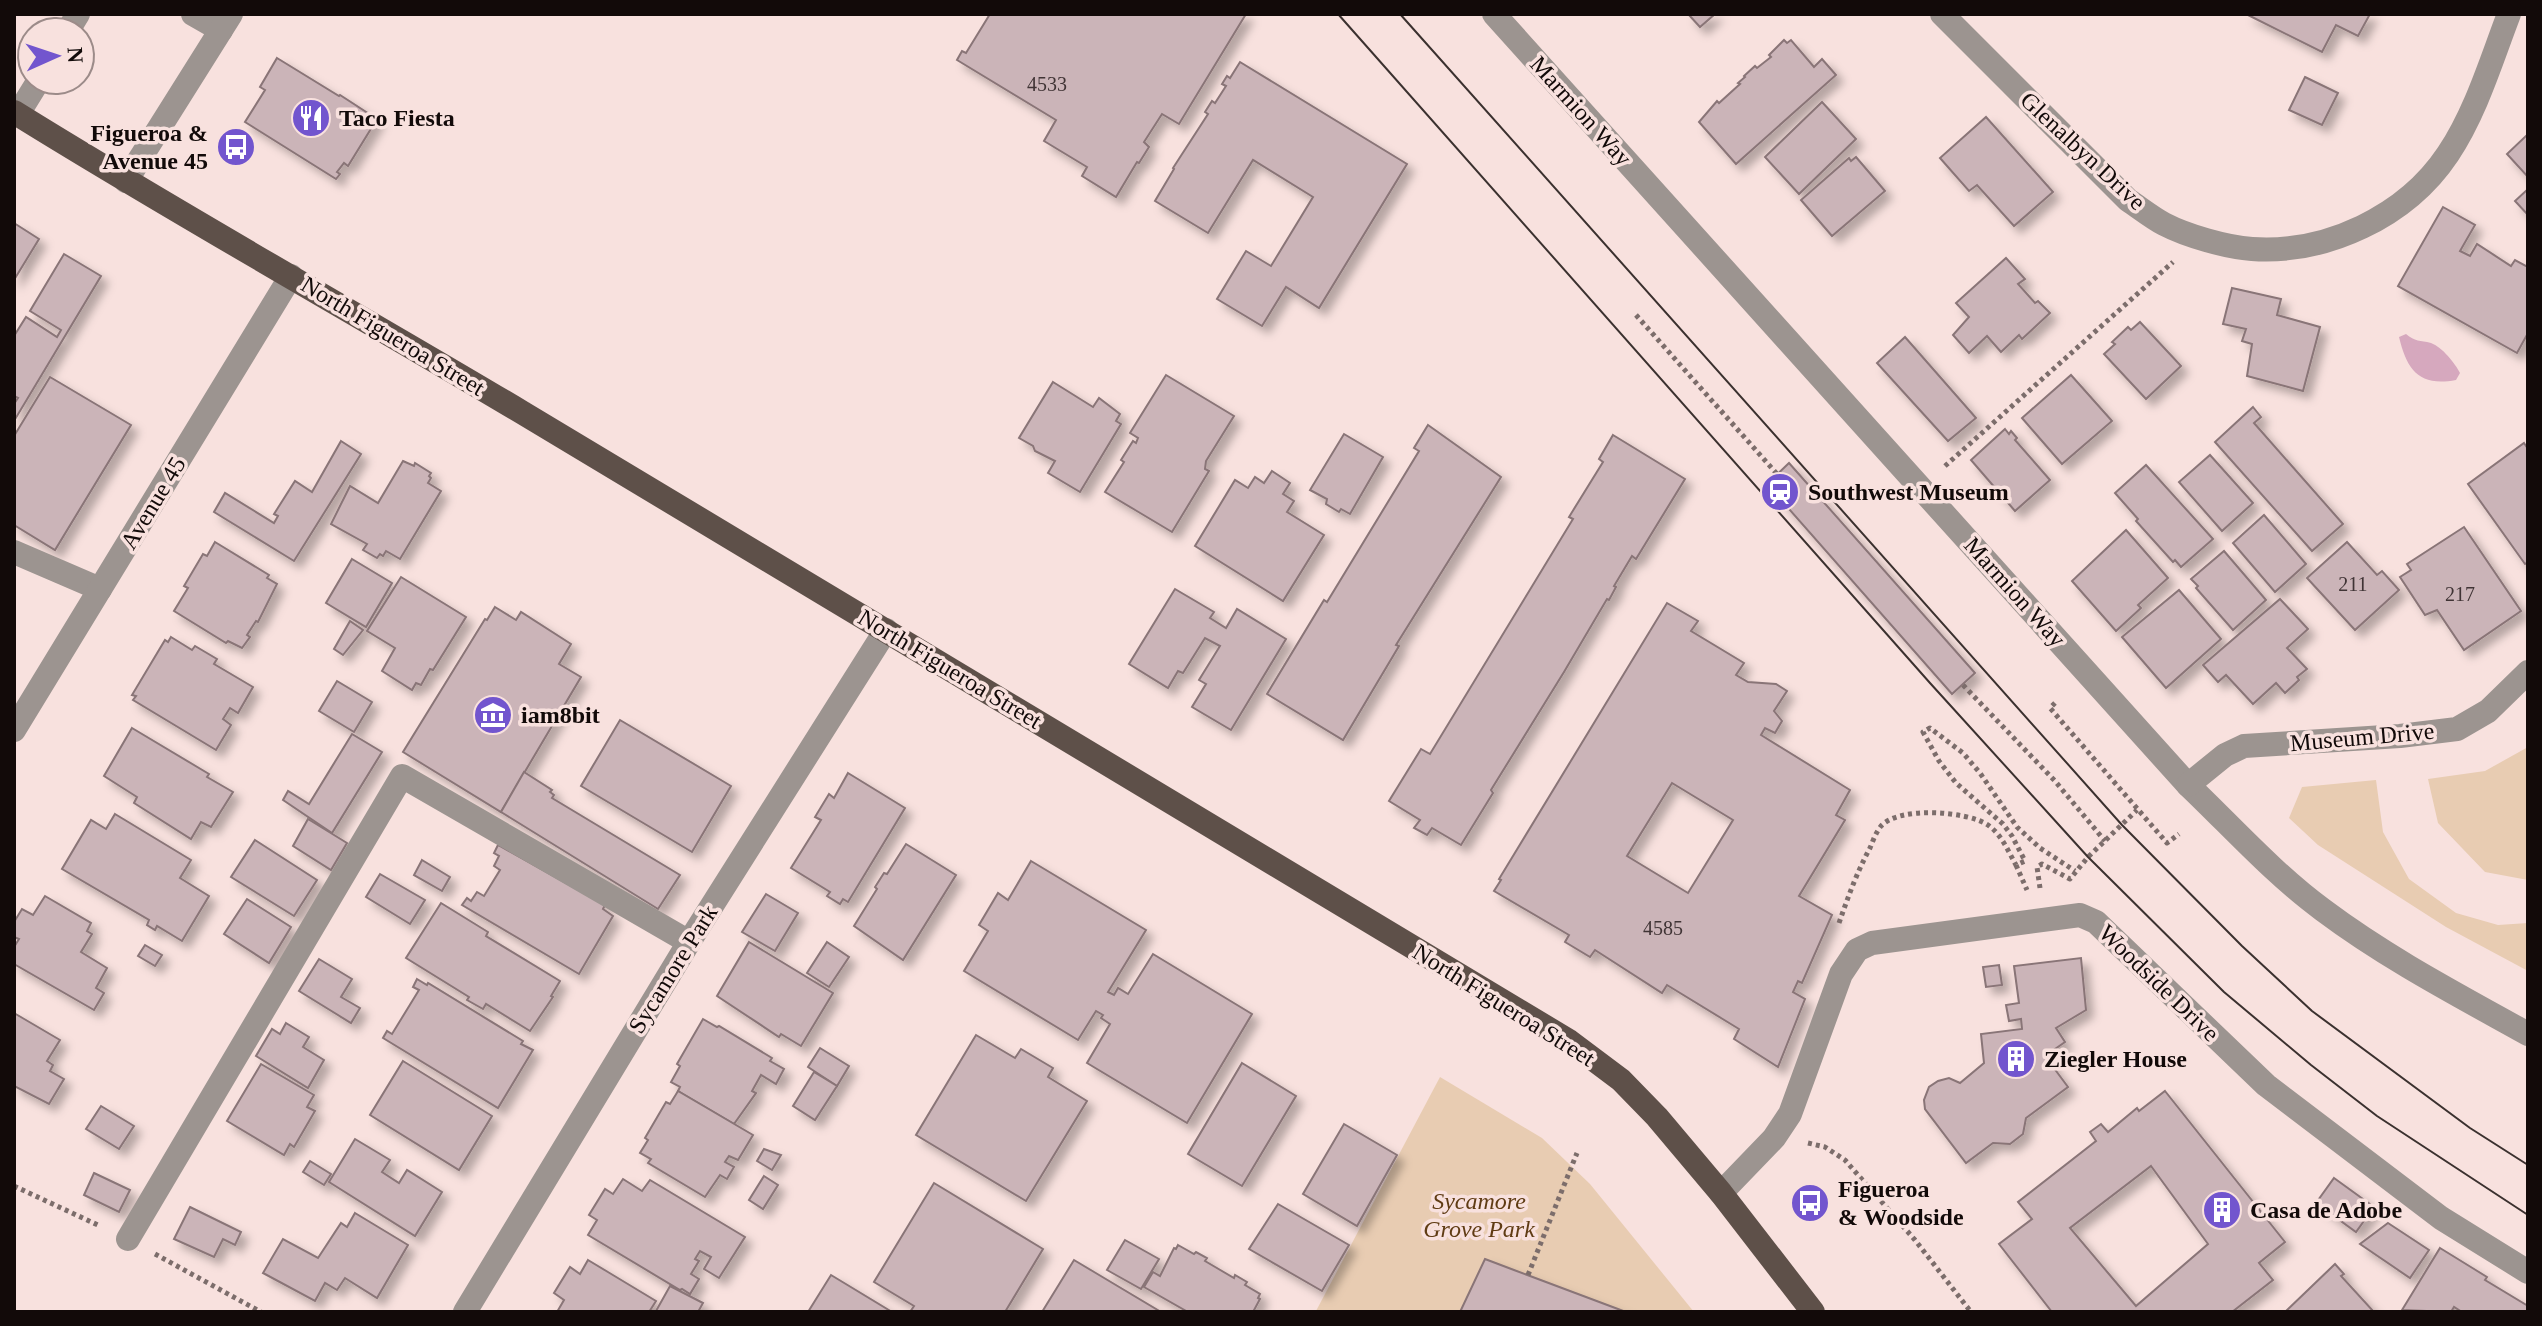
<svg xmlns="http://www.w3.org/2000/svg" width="2542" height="1326" viewBox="0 0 2542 1326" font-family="Georgia,serif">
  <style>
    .green { fill: #e8ccb2 }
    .water { fill: #d6a8be }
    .building { fill: #cbb4b8; stroke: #897477; stroke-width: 2; fill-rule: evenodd; filter: url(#shadow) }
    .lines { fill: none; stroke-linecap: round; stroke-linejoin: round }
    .path { stroke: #7c6d6b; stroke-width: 5; stroke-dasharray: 4 4; stroke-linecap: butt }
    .minor { stroke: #9c9490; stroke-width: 24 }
    .major { stroke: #5e5049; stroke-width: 24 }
    .tram { stroke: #3b312f; stroke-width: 2 }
    .labels { text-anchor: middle; stroke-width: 7; stroke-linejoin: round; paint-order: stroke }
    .number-label { font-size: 20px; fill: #403435 }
    .street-label { font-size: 24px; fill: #120a09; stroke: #f8e1de }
    .poi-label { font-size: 24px; font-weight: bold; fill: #120a09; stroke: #f8e1de; text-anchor: start }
    .park-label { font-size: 24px; font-style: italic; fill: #603c14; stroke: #f8e1de }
  </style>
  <defs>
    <filter id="shadow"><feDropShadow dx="7" dy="7" stdDeviation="4" flood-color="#0004"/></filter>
  </defs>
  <rect width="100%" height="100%" fill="#f8e1de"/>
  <g class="green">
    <polygon points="2528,747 2528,880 2485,872 2438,823 2428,779 2485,771"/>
    <polygon points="2376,780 2383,832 2409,879 2456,913 2498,925 2528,923 2528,971 2446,927 2318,845 2289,818 2302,787"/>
    <polygon points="1440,1077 1542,1138 1590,1184 1694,1312 1316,1311"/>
  </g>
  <path class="water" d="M2406,334c9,8 14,6 25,9 11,4 24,20 29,30l-4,7c-37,7 -49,-10 -57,-43z"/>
  <g class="building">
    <polygon points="990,14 1246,14 1179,124 1162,114 1144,142 1149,147 1139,163 1137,162 1116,197 1082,176 1087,167 1044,141 1056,120 957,60 962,51 966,53"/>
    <polygon points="1688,14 1715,14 1700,27"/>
    <polygon points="2246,14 2370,14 2358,36 2336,25 2322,52"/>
    <polygon points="1784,40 1787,43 1791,40 1814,67 1822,59 1836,75 1736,164 1699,122 1717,101 1719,103 1740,84 1738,83 1745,77 1744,76 1755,66 1757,68 1771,57 1769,55"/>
    <polygon points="277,58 339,96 340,95 377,119 348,166 344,163 337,172 340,174 336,179 245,122 265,90 260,87"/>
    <polygon points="1240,62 1407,164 1319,308 1286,287 1262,326 1217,299 1246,251 1271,266 1313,197 1253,160 1208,233 1155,201 1174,169 1173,168 1208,114 1205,112 1212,101 1215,103 1226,86 1222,84 1227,76 1230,78"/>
    <polygon points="2305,77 2338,93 2322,125 2289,110"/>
    <polygon points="1822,102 1856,139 1799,194 1765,157"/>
    <polygon points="1986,117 2053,192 2014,226 1977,185 1969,191 1940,158"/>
    <polygon points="2528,134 2528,177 2507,154"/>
    <polygon points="1856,157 1885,191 1832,236 1801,200 1849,158 1851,161"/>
    <polygon points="2528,189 2528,215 2515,201"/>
    <polygon points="2443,207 2475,225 2460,251 2470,256 2477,244 2511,266 2515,260 2528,267 2528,333 2517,353 2398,286"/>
    <polygon points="14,223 39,239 14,280"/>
    <polygon points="64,254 101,276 14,421 14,404 18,398 14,396 14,336 26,317 57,337 61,330 30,311"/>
    <polygon points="2006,258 2025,279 2018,284 2035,303 2038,301 2050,313 2022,339 2019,335 2001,352 1987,336 1969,353 1953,335 1969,317 1956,303"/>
    <polygon points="2232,288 2281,299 2277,315 2320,327 2303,391 2247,376 2252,344 2242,341 2246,329 2223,324"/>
    <polygon points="2140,322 2181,366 2146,399 2104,354 2115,344 2112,342 2128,327 2131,330"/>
    <polygon points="1905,337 1976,418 1948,441 1877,363"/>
    <polygon points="1166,375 1234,416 1206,461 1205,469 1209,471 1172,532 1105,492 1124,462 1121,460 1133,441 1136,443 1138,438 1130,433"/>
    <polygon points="2071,375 2112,421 2062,464 2022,418"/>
    <polygon points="50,377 131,425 55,550 14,525 14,436"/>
    <polygon points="1053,382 1093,407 1099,398 1120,414 1116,421 1121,424 1080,492 1048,473 1055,461 1035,451 1033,446 1019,438"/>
    <polygon points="2253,407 2261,417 2254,423 2343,524 2312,551 2215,442"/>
    <polygon points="1428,425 1501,477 1396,645 1399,646 1343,740 1267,694 1324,600 1327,602 1419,451 1414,448"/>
    <polygon points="2005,429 2009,434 2011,431 2017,438 2015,440 2050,480 2015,511 1971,460"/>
    <polygon points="1344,434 1383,457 1350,514 1341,509 1339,512 1326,504 1327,499 1310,490"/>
    <polygon points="1613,435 1685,479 1636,559 1632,556 1614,586 1616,587 1609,600 1607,599 1564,672 1491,790 1493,793 1461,845 1432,828 1427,835 1414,828 1420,820 1389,801 1421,749 1430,754 1573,519 1569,517 1603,462 1599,459"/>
    <polygon points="341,441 361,454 294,561 214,512 225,493 274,523 278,516 274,514 295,481 312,492"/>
    <polygon points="2524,443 2528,449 2528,562 2525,564 2468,484"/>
    <polygon points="2210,455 2253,503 2222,531 2179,482"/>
    <polygon points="403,461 414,466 415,463 431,473 429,476 431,478 428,483 441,491 400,559 386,551 383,556 380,554 377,558 363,550 367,544 331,524 350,486 378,503"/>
    <polygon points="1789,463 1975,673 1952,694 1767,484"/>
    <polygon points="2146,465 2213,539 2181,567 2175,560 2173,562 2136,521 2138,519 2115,493"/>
    <polygon points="1272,471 1290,483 1283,494 1294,501 1287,512 1324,535 1283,601 1195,546 1235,480 1248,488 1255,477 1264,483"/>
    <polygon points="2264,515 2306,564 2275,592 2233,543"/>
    <polygon points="2464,527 2521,611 2464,650 2437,610 2425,615 2400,577 2411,570 2407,564"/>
    <polygon points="2126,530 2168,578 2138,605 2141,608 2116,631 2072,581"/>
    <polygon points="215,542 269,575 267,578 277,584 258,622 256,621 247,635 250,637 242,648 228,641 226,643 174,611 188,588 184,586 203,554 207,556"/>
    <polygon points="2347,542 2377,575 2382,571 2399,590 2355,630 2307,578"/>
    <polygon points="2224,551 2266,600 2233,630 2196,588 2198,586 2191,579"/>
    <polygon points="352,559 392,583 366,627 326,603"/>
    <polygon points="401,577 466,617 433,670 430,669 421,685 416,683 412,690 382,671 395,648 367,631"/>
    <polygon points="1175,589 1214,612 1210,618 1226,628 1237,609 1286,639 1231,730 1192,707 1206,684 1199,680 1220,646 1205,638 1183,673 1178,671 1168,688 1129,664"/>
    <polygon points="2179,590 2221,639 2166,688 2122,637"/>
    <polygon points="2280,599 2308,629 2287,648 2307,669 2297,677 2299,680 2285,693 2276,683 2253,704 2226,675 2218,682 2203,665"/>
    <path d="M1667,603l31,18 -7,10 53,32 -8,12 12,7 28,2 11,7 -13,20 8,10 -7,12 -10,-5 -4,7 89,55 -14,25 9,5 -46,76 33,19 -30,68 -4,-2 -5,11 12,7 -27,68 -44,-28 5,-10 -72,-44 -5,8 -67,-43 -5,7 -25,-15 4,-7 -75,-44 7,-11 -2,-1zM1672,783l61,37 -45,73 -61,-37z"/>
    <polygon points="495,607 516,620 521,612 571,644 559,664 581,677 501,812 403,752 485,619 487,620"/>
    <polygon points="350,621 363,630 343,655 334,649"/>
    <polygon points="171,637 192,650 195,646 217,659 214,664 253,687 238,713 230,708 223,719 231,725 216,750 133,700 136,696 132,695 165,640 168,642"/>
    <polygon points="337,681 372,702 354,732 319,711"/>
    <polygon points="620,720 731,786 692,852 581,786"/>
    <polygon points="132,728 209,774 207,777 233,792 211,827 201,822 191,839 134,803 137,797 104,776"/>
    <polygon points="352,734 382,752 332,833 283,800 288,791 309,804"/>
    <polygon points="524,772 552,790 550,792 554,795 552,798 680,875 658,909 501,812"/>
    <polygon points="848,773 905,808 848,902 843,899 840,904 827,896 830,892 791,868 821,820 815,817 829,794 834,798"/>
    <polygon points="115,814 191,860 180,878 209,896 182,941 157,926 155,930 147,925 149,920 62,869 91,820 106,829"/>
    <polygon points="308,819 347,843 331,870 293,846"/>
    <polygon points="255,840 317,880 294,916 231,877"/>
    <polygon points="906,844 956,875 903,960 854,926 877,889 875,887 884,873 887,874"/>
    <polygon points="498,845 605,905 603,909 613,916 579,974 462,905 467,898 471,901 477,892 484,896 500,870 494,866 499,856 494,853"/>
    <polygon points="422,860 450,877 442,891 414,875"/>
    <polygon points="1031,861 1146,930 1108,992 1114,995 1118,988 1128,994 1153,954 1252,1014 1187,1123 1087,1063 1110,1024 1101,1018 1103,1015 1096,1011 1078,1040 964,971 988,931 979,925 998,893 1008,900"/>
    <polygon points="380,874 425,900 410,924 366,897"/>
    <polygon points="766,894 798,913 775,951 742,932"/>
    <polygon points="45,896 91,923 87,931 92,934 81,952 107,968 96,988 104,993 94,1010 14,964 14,947 19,939 14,937 14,922 22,909 33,915"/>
    <polygon points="247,899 291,927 269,963 224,934"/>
    <polygon points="441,903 488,932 486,936 560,981 551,996 553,997 530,1031 486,1004 483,1009 467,1000 469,997 406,958"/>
    <polygon points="749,942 833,993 801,1046 781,1034 779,1037 717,996"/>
    <polygon points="827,942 849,957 829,987 807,973"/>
    <polygon points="145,945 162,955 155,966 138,956"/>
    <polygon points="2081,958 2086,1010 2056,1028 2065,1042 2045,1056 2068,1087 2026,1118 2023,1134 2010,1144 1993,1143 1966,1163 1925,1109 1924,1100 1929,1087 1938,1081 1949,1078 1960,1083 1984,1063 1981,1034 2022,1029 2021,1019 2009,1021 2006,1005 2019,1003 2014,966"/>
    <polygon points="319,959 352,979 341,997 360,1008 351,1023 299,991"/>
    <polygon points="1999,965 2002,985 1986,987 1983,967"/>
    <polygon points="417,979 427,985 428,983 523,1041 521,1044 533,1050 498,1108 383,1038 387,1031 392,1034 419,990 413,987"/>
    <polygon points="14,1013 60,1040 47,1061 53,1065 50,1071 64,1079 49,1104 14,1086"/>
    <polygon points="703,1019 717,1027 719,1026 772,1058 770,1061 784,1069 776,1084 761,1075 752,1091 756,1093 734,1124 678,1091 680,1087 671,1082 680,1066 677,1064"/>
    <polygon points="286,1023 309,1037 303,1047 324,1060 308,1088 256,1056 272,1029 280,1034"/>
    <polygon points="976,1035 1015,1058 1021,1049 1053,1068 1048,1077 1087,1101 1026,1201 916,1135"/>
    <polygon points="820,1048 849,1066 837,1086 808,1067"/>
    <polygon points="403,1061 492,1116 459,1170 370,1115"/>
    <polygon points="1242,1063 1296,1096 1242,1186 1188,1154"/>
    <polygon points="261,1064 314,1095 307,1107 315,1111 294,1147 290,1144 284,1155 227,1121"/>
    <polygon points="814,1072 837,1086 815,1120 793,1106"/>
    <polygon points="678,1091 753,1135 738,1160 729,1156 725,1162 734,1167 727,1179 720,1175 705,1197 648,1163 651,1159 640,1153 648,1140 645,1138 666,1102 670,1104"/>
    <path d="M2165,1091l120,151 -26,21 14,17 -41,32h-180l-53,-68 33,-25 -14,-17 78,-61 -6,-9 11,-8 7,8 29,-24 2,3zM2151,1166l57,78 -72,62 -66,-78z"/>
    <polygon points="101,1106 134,1126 119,1149 86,1129"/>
    <polygon points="1344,1124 1397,1155 1357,1226 1303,1194"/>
    <polygon points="355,1139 390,1160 382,1172 399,1183 407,1170 442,1192 415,1236 329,1182"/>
    <polygon points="764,1149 781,1155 772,1170 757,1161"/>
    <polygon points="310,1161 331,1174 324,1185 303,1172"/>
    <polygon points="94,1173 130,1190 119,1212 84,1195"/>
    <polygon points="764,1176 778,1185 763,1209 749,1200"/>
    <polygon points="2334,1178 2374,1207 2356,1232 2316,1203"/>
    <polygon points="623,1179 642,1191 650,1180 745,1237 719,1278 704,1269 711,1257 700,1251 695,1259 699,1261 691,1274 699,1279 690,1294 682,1289 680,1290 588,1235 597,1220 589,1215 605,1189 613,1194"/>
    <polygon points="934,1183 1043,1249 1005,1312 910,1312 914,1306 874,1282"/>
    <polygon points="1278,1204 1349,1245 1322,1291 1249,1249"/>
    <polygon points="190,1207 241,1232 235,1245 223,1239 214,1257 174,1239"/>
    <polygon points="355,1213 408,1245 377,1298 345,1278 337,1290 325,1283 315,1301 263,1273 283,1239 318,1258 341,1223 347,1227"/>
    <polygon points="2388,1223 2429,1250 2410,1278 2360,1244"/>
    <polygon points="1125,1240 1159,1259 1141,1289 1107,1270"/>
    <polygon points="1178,1245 1194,1254 1196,1252 1207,1258 1205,1261 1234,1278 1235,1275 1247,1282 1245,1285 1260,1294 1258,1298 1260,1299 1253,1312 1188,1312 1144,1287 1153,1272 1160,1276 1174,1248 1176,1249"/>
    <polygon points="2440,1248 2487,1277 2485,1280 2528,1306 2527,1312 2462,1312 2454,1307 2451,1312 2402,1310"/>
    <polygon points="1485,1259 1514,1270 1626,1312 1460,1312"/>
    <polygon points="588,1260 656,1301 649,1312 557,1312 564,1300 554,1293 570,1267 580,1274"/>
    <polygon points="1074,1260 1161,1312 1042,1312"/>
    <polygon points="2335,1264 2344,1274 2341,1276 2374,1312 2285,1312"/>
    <polygon points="831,1275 892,1312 808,1312"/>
    <polygon points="670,1286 703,1303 698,1312 656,1311"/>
  </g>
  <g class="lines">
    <g class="path">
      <polyline points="1636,315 1777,474"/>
      <polyline points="1945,466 2173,262"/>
      <polyline points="1963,685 2055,781 2105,841"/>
      <polyline points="2055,703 2050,708 2167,843 2179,834"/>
      <polyline points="2016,865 2027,890"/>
      <polyline points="2040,888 2037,867 2042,864 2070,879 2088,857 2137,810"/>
      <path d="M1839,923c9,-26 18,-51 31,-75 3,-7 6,-16 11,-22 18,-20 86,-15 107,-1 14,10 20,26 28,40l9,-4 -13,-25 -9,-12 -47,-41 -17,-22 -16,-29 7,-4 33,25 17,20 37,54 23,21 35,23"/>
      <polyline points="1808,1143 1825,1147 1845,1160 1915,1240 1971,1312"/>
      <polyline points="14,1186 100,1226"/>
      <polyline points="155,1254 261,1312"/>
      <polyline points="1528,1275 1577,1153"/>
    </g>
    <g class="minor">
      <polyline points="193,14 221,30"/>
      <path d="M1494,14l694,771c43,41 87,90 135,125 64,48 135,85 205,124"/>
      <path d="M1942,14l186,186c12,8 23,17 36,24 23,12 62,23 88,25 74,5 154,-32 196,-95 28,-42 43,-93 61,-140"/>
      <polyline points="67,32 78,14"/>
      <polyline points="18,114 39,80"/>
      <polyline points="126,181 231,14"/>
      <polyline points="14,552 100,589"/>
      <polyline points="14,730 291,276"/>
      <polyline points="2188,785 2225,755 2244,746 2400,736 2457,729 2488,711 2528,672"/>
      <polyline points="1721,1193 1774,1138 1790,1114 1841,974 1857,950 1872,943 2080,915 2096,922 2266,1085 2441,1218 2528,1272"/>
      <polyline points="128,1239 402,776 689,942"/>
      <polyline points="465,1312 689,942 886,630"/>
    </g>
    <path class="major" d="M14,112c167,104 340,200 509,301 349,209 698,418 1046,628l52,39 36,37 64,76 92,119"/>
    <g class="tram">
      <polyline points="1338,14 1930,683 2088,857 2224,992 2311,1065 2377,1116 2528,1215"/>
      <polyline points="1400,14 2122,825 2242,946 2312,1011 2470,1128 2528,1165"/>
    </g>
  </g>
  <defs>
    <g id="restaurant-disc" transform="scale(2)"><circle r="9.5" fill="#7255ce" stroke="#f8e1de"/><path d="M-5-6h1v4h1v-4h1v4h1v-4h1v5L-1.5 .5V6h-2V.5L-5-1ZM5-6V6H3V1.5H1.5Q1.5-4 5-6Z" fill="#fff"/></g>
    <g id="bus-disc" transform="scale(2)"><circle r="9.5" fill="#7255ce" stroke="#f8e1de"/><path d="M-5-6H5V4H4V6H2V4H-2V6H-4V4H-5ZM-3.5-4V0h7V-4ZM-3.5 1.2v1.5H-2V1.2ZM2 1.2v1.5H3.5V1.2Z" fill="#fff"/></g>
    <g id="station-disc" transform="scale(2)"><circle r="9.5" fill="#7255ce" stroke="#f8e1de"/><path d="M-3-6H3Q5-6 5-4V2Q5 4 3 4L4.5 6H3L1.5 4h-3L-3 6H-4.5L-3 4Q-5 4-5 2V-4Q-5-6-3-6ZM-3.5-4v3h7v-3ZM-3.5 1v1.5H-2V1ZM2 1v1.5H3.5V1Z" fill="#fff"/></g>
    <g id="museum-disc" transform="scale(2)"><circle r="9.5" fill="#7255ce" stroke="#f8e1de"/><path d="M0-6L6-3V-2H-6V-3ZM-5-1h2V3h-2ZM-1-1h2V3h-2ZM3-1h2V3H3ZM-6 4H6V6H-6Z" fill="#fff"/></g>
    <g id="building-disc" transform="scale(2)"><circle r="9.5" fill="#7255ce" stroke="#f8e1de"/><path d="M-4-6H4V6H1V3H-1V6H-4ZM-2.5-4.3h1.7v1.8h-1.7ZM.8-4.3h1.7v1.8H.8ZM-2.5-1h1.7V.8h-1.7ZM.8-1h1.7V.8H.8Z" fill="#fff"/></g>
  </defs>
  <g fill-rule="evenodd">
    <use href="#restaurant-disc" x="311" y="118"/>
    <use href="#bus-disc" x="236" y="147"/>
    <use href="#station-disc" x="1780" y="492"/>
    <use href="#museum-disc" x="493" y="715"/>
    <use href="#building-disc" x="2016" y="1059"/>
    <use href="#bus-disc" x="1810" y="1203"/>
    <use href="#building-disc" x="2222" y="1210"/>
  </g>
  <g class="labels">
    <g class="number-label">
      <text x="1047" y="91">4533</text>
      <text x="2353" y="591">211</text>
      <text x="2460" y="601">217</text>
      <text x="1663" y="935">4585</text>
    </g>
    <g class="street-label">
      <text transform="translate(1581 111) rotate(48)" y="8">Marmion Way</text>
      <text transform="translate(2083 151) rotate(43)" y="8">Glenalbyn Drive</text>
      <text transform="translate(393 336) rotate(31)" y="8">North Figueroa Street</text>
      <text transform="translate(153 503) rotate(-59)" y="8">Avenue 45</text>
      <text transform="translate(2015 592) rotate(48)" y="8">Marmion Way</text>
      <text transform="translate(950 669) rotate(31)" y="8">North Figueroa Street</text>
      <text transform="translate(2362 737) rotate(-5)" y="8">Museum Drive</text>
      <text transform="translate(673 969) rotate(-58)" y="8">Sycamore Park</text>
      <text transform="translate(2159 983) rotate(44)" y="8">Woodside Drive</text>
      <text transform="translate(1504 1005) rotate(32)" y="8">North Figueroa Street</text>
    </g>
    <g class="poi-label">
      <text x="339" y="126">Taco Fiesta</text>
      <text x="208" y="141" text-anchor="end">Figueroa &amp;<tspan x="208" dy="28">Avenue 45</tspan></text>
      <text x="1808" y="500">Southwest Museum</text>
      <text x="521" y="723">iam8bit</text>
      <text x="2044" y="1067">Ziegler House</text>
      <text x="1838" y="1197">Figueroa<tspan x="1838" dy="28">&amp; Woodside</tspan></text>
      <text x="2250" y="1218">Casa de Adobe</text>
    </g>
    <g class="park-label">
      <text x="1479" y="1209">Sycamore<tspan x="1479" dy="28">Grove Park</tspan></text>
    </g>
  </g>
  <rect width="2542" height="1326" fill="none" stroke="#120a09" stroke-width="32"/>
  <g transform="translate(56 56) rotate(87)"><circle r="38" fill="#f8e1de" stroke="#9c8b89" stroke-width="2"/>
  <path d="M0-6L14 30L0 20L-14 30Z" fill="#7255ce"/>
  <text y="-12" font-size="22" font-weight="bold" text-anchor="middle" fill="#120a09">N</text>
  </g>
</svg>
